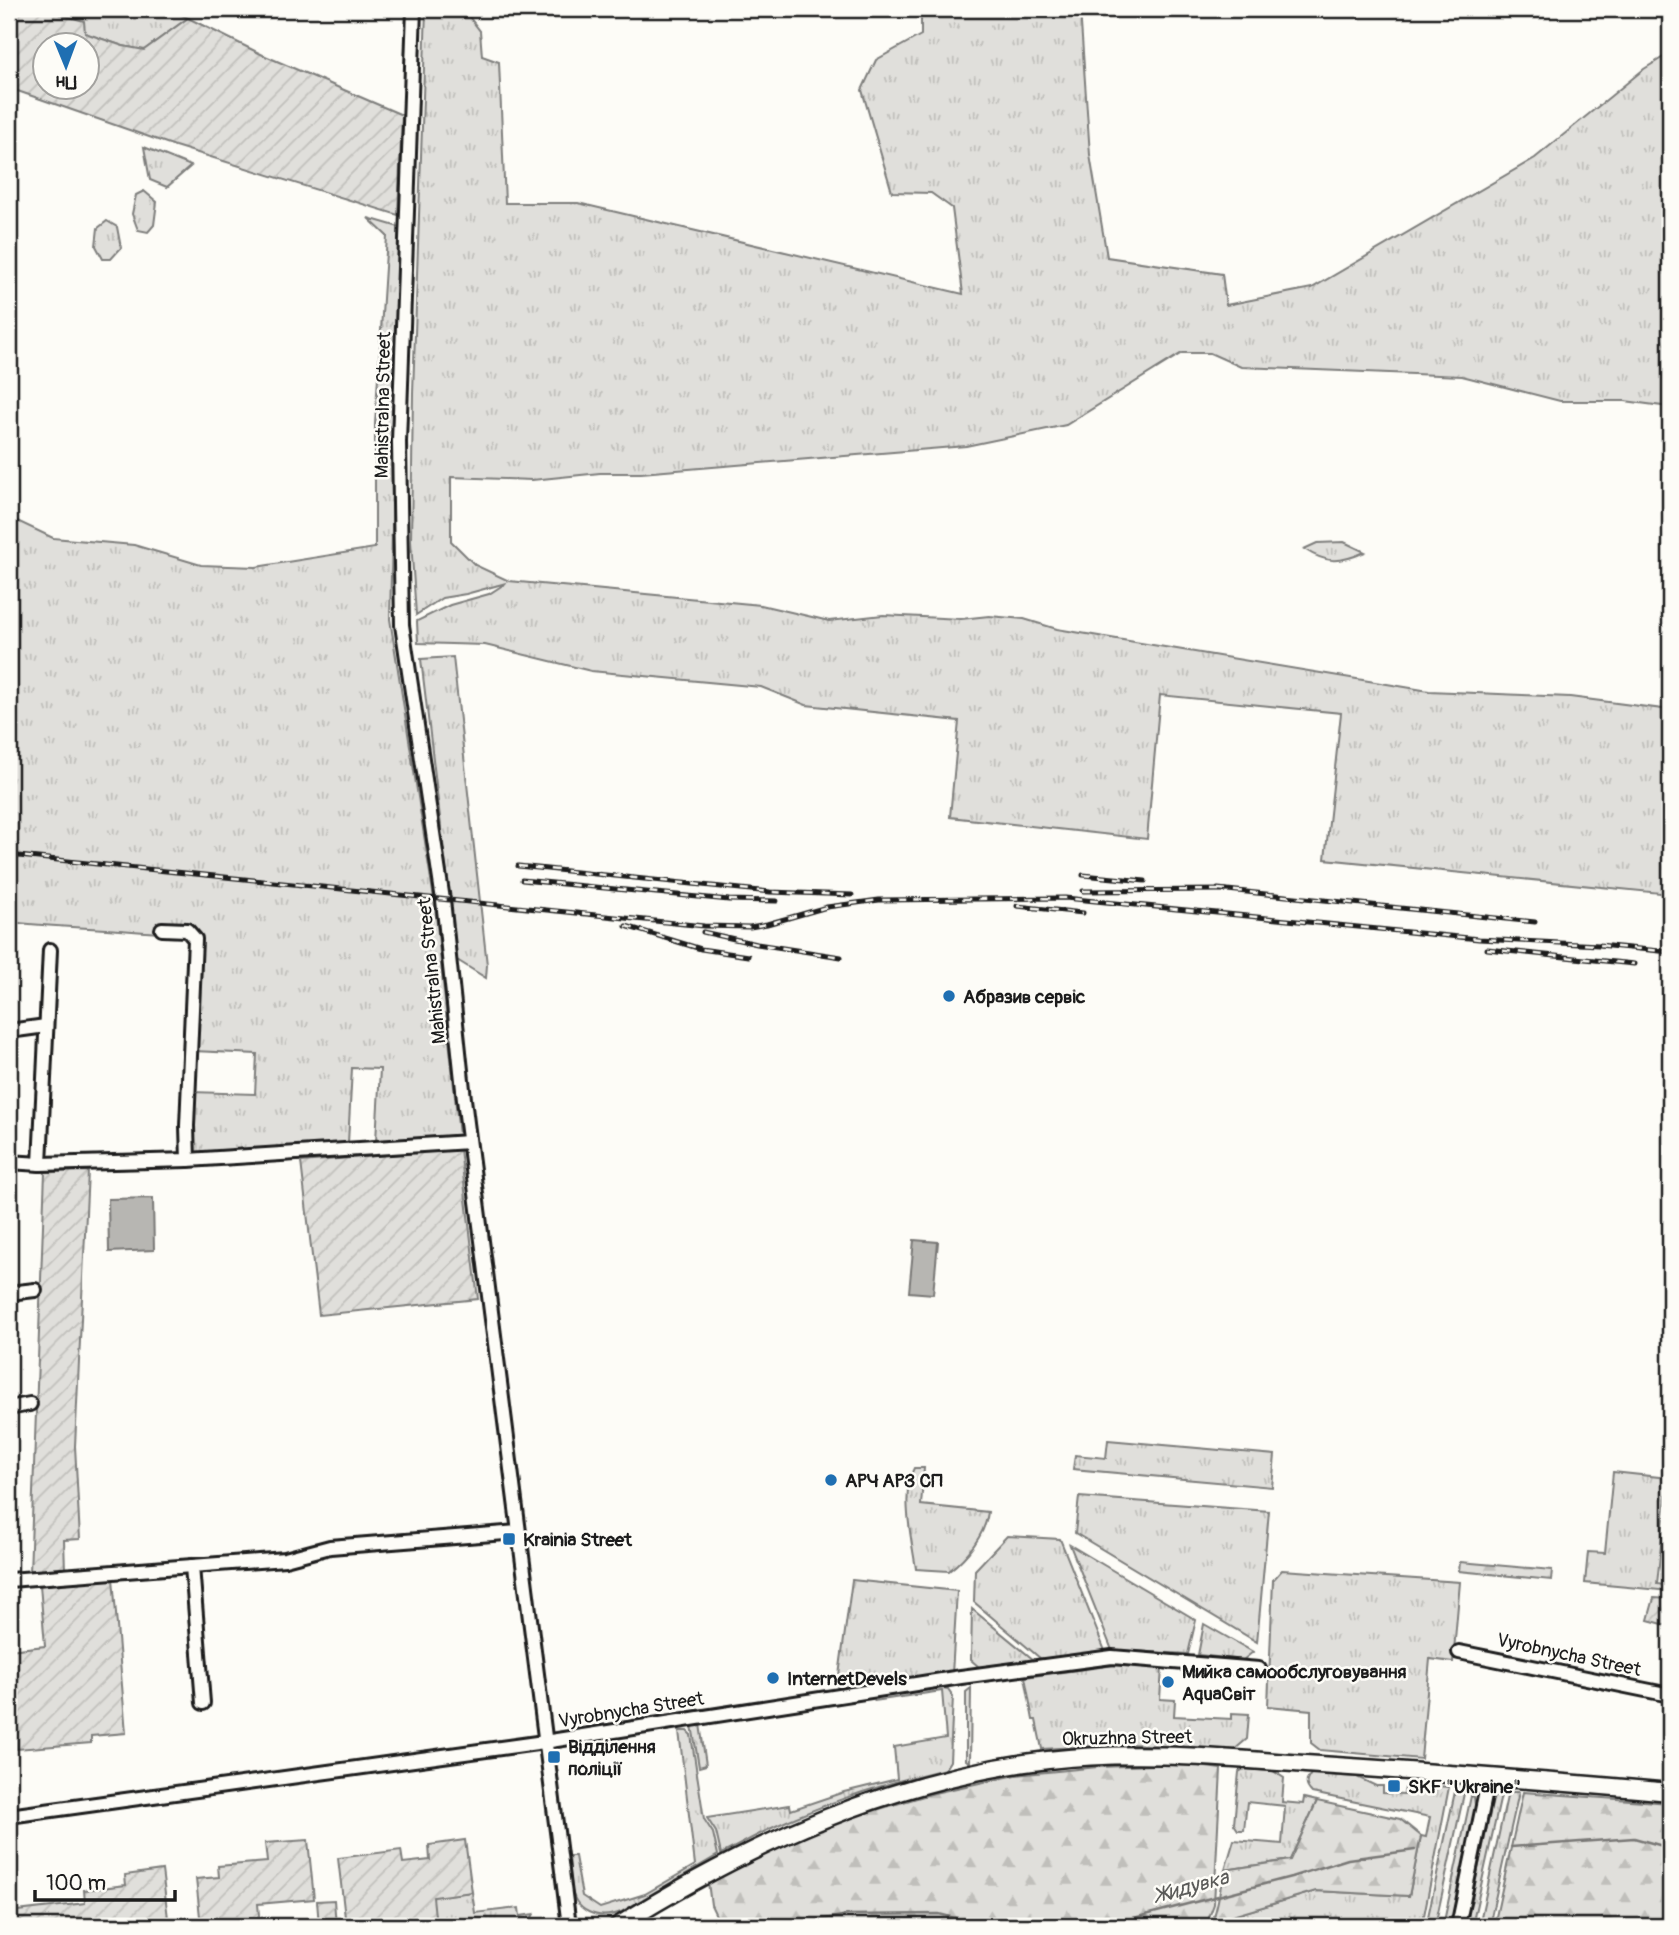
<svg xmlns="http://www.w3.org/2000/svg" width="1679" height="1935" viewBox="0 0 1679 1935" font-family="Pangolin,sans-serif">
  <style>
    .grass { fill: url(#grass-tufts); stroke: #7e7e7c; stroke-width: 2 }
    .forest { fill: url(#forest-firs); stroke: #7e7e7c; stroke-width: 2 }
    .garden { fill: url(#garden-furrows); stroke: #7e7e7c; stroke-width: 2; fill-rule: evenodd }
    .water { fill: #b7b6b2; stroke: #797876; stroke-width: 2 }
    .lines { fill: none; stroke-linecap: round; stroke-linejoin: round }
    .stream { stroke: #797876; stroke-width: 2.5 }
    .minor-casing { stroke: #1c1c1c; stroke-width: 18 }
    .major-casing { stroke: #1c1c1c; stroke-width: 21 }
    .minor { stroke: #fdfcf7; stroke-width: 12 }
    .major { stroke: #fdfcf7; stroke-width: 16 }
    .rail-casing { stroke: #1c1c1c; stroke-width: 5 }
    .rail { stroke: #fdfcf7; stroke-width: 2.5; stroke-dasharray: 8; stroke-linecap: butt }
    .poi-dot { fill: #1f6fb2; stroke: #fdfcf7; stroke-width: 2.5 }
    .labels { text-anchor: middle; stroke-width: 5; stroke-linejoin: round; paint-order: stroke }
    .street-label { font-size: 19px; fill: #1c1c1c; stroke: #fdfcf7 }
    .poi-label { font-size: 19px; font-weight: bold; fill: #1c1c1c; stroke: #fdfcf7; text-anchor: start }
    .water-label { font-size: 21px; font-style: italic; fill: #5a5a58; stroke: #fdfcf7 }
  </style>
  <defs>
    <pattern id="grass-tufts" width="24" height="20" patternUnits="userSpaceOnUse" patternTransform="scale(1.75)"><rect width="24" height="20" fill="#e0dfdb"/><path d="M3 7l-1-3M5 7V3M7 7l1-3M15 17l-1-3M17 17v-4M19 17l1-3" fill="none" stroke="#c0bfbb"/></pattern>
    <pattern id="forest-firs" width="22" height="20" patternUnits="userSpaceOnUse" patternTransform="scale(1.75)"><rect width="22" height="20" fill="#e0dfdb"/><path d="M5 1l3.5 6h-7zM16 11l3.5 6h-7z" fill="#c0bfbb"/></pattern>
    <pattern id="garden-furrows" width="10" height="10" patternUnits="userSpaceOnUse" patternTransform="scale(1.75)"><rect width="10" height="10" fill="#e0dfdb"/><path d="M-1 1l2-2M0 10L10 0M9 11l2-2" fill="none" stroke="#c0bfbb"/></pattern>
  </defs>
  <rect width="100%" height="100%" fill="#fdfcf7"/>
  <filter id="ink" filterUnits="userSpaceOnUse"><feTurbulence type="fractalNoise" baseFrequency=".0143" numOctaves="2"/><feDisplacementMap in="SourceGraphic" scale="14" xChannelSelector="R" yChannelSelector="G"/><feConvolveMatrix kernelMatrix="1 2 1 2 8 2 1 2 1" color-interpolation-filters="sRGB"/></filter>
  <g filter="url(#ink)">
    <g class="grass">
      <polygon points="40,9 169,9 188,18 144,50 123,46 84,33 83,21"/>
      <polygon points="426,9 463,9 480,31 482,56 499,62 505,203 578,203 963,294 952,208 931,193 892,192 862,90 876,60 921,35 921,9 1080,9 1090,155 1107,257 1222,274 1226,305 1312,288 1535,158 1644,69 1670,53 1670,407 1625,401 1560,401 1462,376 1241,367 1210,353 1182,353 1066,425 966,446 641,473 600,473 532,480 451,477 451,541 475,565 509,581 761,605 829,621 883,615 961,619 989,616 1024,619 1057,629 1429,691 1570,697 1670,710 1670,894 1325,859 1341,713 1160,695 1147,839 950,817 959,721 806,705 761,687 591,671 485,645 418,643 417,621 450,605 489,594 506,583 466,594 442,598 416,615 411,541 413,393"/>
      <polygon points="144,147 191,166 167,187 150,180"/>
      <polygon points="144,191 157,202 154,225 148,232 138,230 132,214 136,195"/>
      <path d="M368,218l31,9 -9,392 45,286 24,230 -83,6 4,-72 -28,-1 -4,75 -156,11v-62l63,2 2,-40 -63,-3 4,-113c-62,-10 -126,-9 -189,-16v-405l44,21 81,7 67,20 55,2 119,-19v-124l12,-188z"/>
      <polygon points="107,221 117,227 121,248 111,259 103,259 96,246 98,228"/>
      <path d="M1344,542l21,10c-25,11 -38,12 -61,-3l13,-6z"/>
      <polygon points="453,657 487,965 486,978 457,960 421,659"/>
      <polygon points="1108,1440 1275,1455 1272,1487 1073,1469 1075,1455 1106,1458"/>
      <path d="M914,1468h10l-3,37 67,7c-3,23 -21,45 -39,59l-33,-2c-4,-27 -16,-77 -2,-101z"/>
      <polygon points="1613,1472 1668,1478 1657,1584 1670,1586 1670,1591 1585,1583 1588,1552 1605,1553"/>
      <polygon points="1079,1497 1269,1511 1257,1642 1075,1533"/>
      <polygon points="1007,1536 1060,1539 1105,1651 1041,1659 974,1602 975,1570"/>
      <polygon points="1070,1545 1196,1620 1188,1654 1112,1650"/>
      <polygon points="1282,1570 1460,1582 1453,1662 1430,1659 1421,1759 1320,1750 1311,1743 1311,1710 1268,1706 1273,1580"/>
      <polygon points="852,1580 957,1591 952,1674 837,1690"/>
      <polygon points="972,1609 1034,1660 979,1667 971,1660"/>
      <polygon points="1204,1624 1253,1652 1243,1660 1198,1655"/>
      <polygon points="1115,1665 1162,1668 1160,1699 1175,1700 1174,1716 1232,1719 1232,1713 1249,1714 1247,1739 1234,1750 1129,1744 1042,1749 1036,1720 1033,1720 1025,1677"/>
      <path d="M937,1687l11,2 5,7 -3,65 -5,8c-52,12 -102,28 -151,49 -25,10 -49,24 -73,36l-5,-22 -9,-14 83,-13 1,5 53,-18 53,-13 -3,-32 52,-9 -4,-47 -68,10 7,-5z"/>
      <polygon points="971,1688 970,1763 966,1760 966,1692"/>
      <polygon points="700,1724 706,1765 699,1767 692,1725"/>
      <path d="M679,1731h8l4,4 13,84 9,14 5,22 -97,57c-23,9 -47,0 -50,-27 -1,-10 -1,-19 -2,-29h6l7,40 18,12 45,-14 50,-29z"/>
      <polygon points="1244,1769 1273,1771 1284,1778 1282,1802 1303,1804 1304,1798 1317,1801 1290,1860 1225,1870 1234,1840 1282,1844 1285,1806 1247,1802 1244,1830 1238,1830 1234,1824 1239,1772"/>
      <path d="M1311,1774l46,3 19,9h7v7l21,1 1,-6 17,-3 27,2 -27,139h-213l3,-4 104,-31 93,5 12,-60 5,1 4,-20 -118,-24c-7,-7 -7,-12 -1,-19z"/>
      <polygon points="1456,1787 1465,1789 1435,1926 1426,1926"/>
      <polygon points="1502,1791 1472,1926 1466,1926 1493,1799"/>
      <polygon points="1508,1792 1519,1792 1489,1926 1479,1926"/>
      <polygon points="1471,1796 1474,1797 1476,1812 1452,1926 1443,1926"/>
      <polygon points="472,1892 475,1913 519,1908 520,1916 534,1914 527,1926 436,1926 432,1897"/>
    </g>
    <g class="forest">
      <polygon points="1460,1562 1552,1570 1551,1580 1459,1571"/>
      <polygon points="1184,1764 1221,1769 1214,1904 1208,1920 1203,1926 721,1926 711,1905 708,1882 828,1824 934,1793 1016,1775 1098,1767"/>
      <polygon points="1523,1792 1670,1803 1670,1926 1494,1926"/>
      <path d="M1317,1801l83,18 21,17 -12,60 -93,-5 -104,31c7,-17 7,-34 13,-52l65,-10z"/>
    </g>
    <g class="garden">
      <path d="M9,9h31l44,12 1,12 38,13 21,4 44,-32 75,37 139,60 -4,100 -223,-69 -166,-58zM46,46h42v42h-42z"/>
      <polygon points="460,1149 478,1299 319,1315 301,1162"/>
      <polygon points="88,1171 75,1446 80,1539 64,1540 65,1570 30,1573 45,1172"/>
      <polygon points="113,1578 126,1733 91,1736 91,1743 17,1749 16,1731 9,1731 9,1650 45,1646 40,1585"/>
      <polygon points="1654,1598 1670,1599 1670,1626 1648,1620"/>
      <polygon points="308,1840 314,1899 258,1904 260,1926 201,1926 196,1879 219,1877 218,1866 267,1862 265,1843"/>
      <polygon points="465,1840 472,1892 433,1897 436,1926 346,1926 338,1858 401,1850 403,1863 430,1860 429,1845"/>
      <polygon points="162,1870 169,1926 9,1926 9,1912 85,1903 84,1890 126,1885 125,1875"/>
      <polygon points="334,1900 336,1926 315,1926 319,1925 317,1901"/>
    </g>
    <g class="water">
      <polygon points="153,1198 154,1250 109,1252 108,1199"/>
      <polygon points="914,1240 938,1242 933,1294 909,1292"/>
    </g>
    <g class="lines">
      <g class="stream">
        <polyline points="1511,1847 1634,1838 1670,1848"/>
        <polyline points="807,1926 818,1920 848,1915 939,1914 966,1921 1066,1922 1130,1919 1291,1877 1348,1859 1415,1850"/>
      </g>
      <g class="minor-casing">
        <g id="minor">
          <polyline points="414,9 399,442 402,625 443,900 464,1099 569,1926"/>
          <polyline points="162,929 187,930 195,939 187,1126 188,1160"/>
          <polyline points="9,1031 46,1026"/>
          <polyline points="9,1162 40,1164 188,1160 469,1142"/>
          <polyline points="40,1164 50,950"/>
          <polyline points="9,1293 35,1290"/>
          <polyline points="9,1408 30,1404"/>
          <polyline points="192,1566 203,1703"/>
          <polyline points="9,1580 285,1559 330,1547 518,1532"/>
          <polyline points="1459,1652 1670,1695"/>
          <polyline points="9,1816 544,1742 961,1677 1112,1657 1259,1669"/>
          <polyline points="1458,1926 1489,1777"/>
        </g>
      </g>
      <g class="major-casing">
        <path id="major" d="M618,1926c131,-82 275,-148 430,-166 86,-10 171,-2 257,4 122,8 244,17 365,28"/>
      </g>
      <use href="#minor" class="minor"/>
      <use href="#major" class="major"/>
      <g class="rail-casing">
        <g id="rail">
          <polyline points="9,855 704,926 750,927 767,924 827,907 879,900 1065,898 1479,939 1599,945 1670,952"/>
          <polyline points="518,866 770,892 852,895"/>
          <polyline points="1083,875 1145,881"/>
          <polyline points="522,880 729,900 777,901"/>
          <polyline points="1218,889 1535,922"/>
          <polyline points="1083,891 1226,890"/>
          <polyline points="1017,906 1083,913"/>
          <polyline points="626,926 701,949 748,956"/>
          <polyline points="703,932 757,944 841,957"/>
          <polyline points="1487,949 1634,964"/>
        </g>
      </g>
      <use href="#rail" class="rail"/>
    </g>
  </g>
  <g class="poi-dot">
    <circle cx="949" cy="996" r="7"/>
    <circle cx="831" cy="1480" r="7"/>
    <rect x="502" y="1532" width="14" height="14" rx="3.5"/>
    <circle cx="773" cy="1678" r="7"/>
    <circle cx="1168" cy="1682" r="7"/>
    <rect x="547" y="1750" width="14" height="14" rx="3.5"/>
    <rect x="1387" y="1779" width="14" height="14" rx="3.5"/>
  </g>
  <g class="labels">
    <g class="street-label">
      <text transform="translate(382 405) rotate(-89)" y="7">Mahistralna Street</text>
      <text transform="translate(431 971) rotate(-96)" y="7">Mahistralna Street</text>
      <text transform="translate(1569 1654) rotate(12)" y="7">Vyrobnycha Street</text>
      <text transform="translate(631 1709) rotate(-9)" y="7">Vyrobnycha Street</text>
      <text transform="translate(1127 1737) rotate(-1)" y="7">Okruzhna Street</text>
    </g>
    <g class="poi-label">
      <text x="963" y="1003">Абразив сервіс</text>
      <text x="845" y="1487">АРЧ АРЗ СП</text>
      <text x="523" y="1546">Krainia Street</text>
      <text x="1182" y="1678">Мийка самообслуговування<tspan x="1182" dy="22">AquaСвіт</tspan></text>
      <text x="787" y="1685">InternetDevels</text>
      <text x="568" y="1753">Відділення<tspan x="568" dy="22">поліції</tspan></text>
      <text x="1408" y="1793">SKF "Ukraine"</text>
    </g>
    <g class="water-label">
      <text transform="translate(1192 1886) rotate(-15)" y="7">Жидувка</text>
    </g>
  </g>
  <rect width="1679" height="1935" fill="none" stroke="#fdfcf7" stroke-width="35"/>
  <rect x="18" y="18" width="1644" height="1900" fill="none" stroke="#1c1c1c" stroke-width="2.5" filter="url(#ink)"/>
  <g transform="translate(66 66) rotate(179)"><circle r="33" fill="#fdfcf7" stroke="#a3a29f" stroke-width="2"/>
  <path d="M0-5L12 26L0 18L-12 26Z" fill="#1f6fb2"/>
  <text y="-10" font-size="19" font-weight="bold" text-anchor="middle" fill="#1c1c1c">Пн</text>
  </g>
  <path d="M35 1890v10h140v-10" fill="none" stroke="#1c1c1c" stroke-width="3.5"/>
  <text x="46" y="1890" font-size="21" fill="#1c1c1c" stroke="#fdfcf7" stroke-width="5" paint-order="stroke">100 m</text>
</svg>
